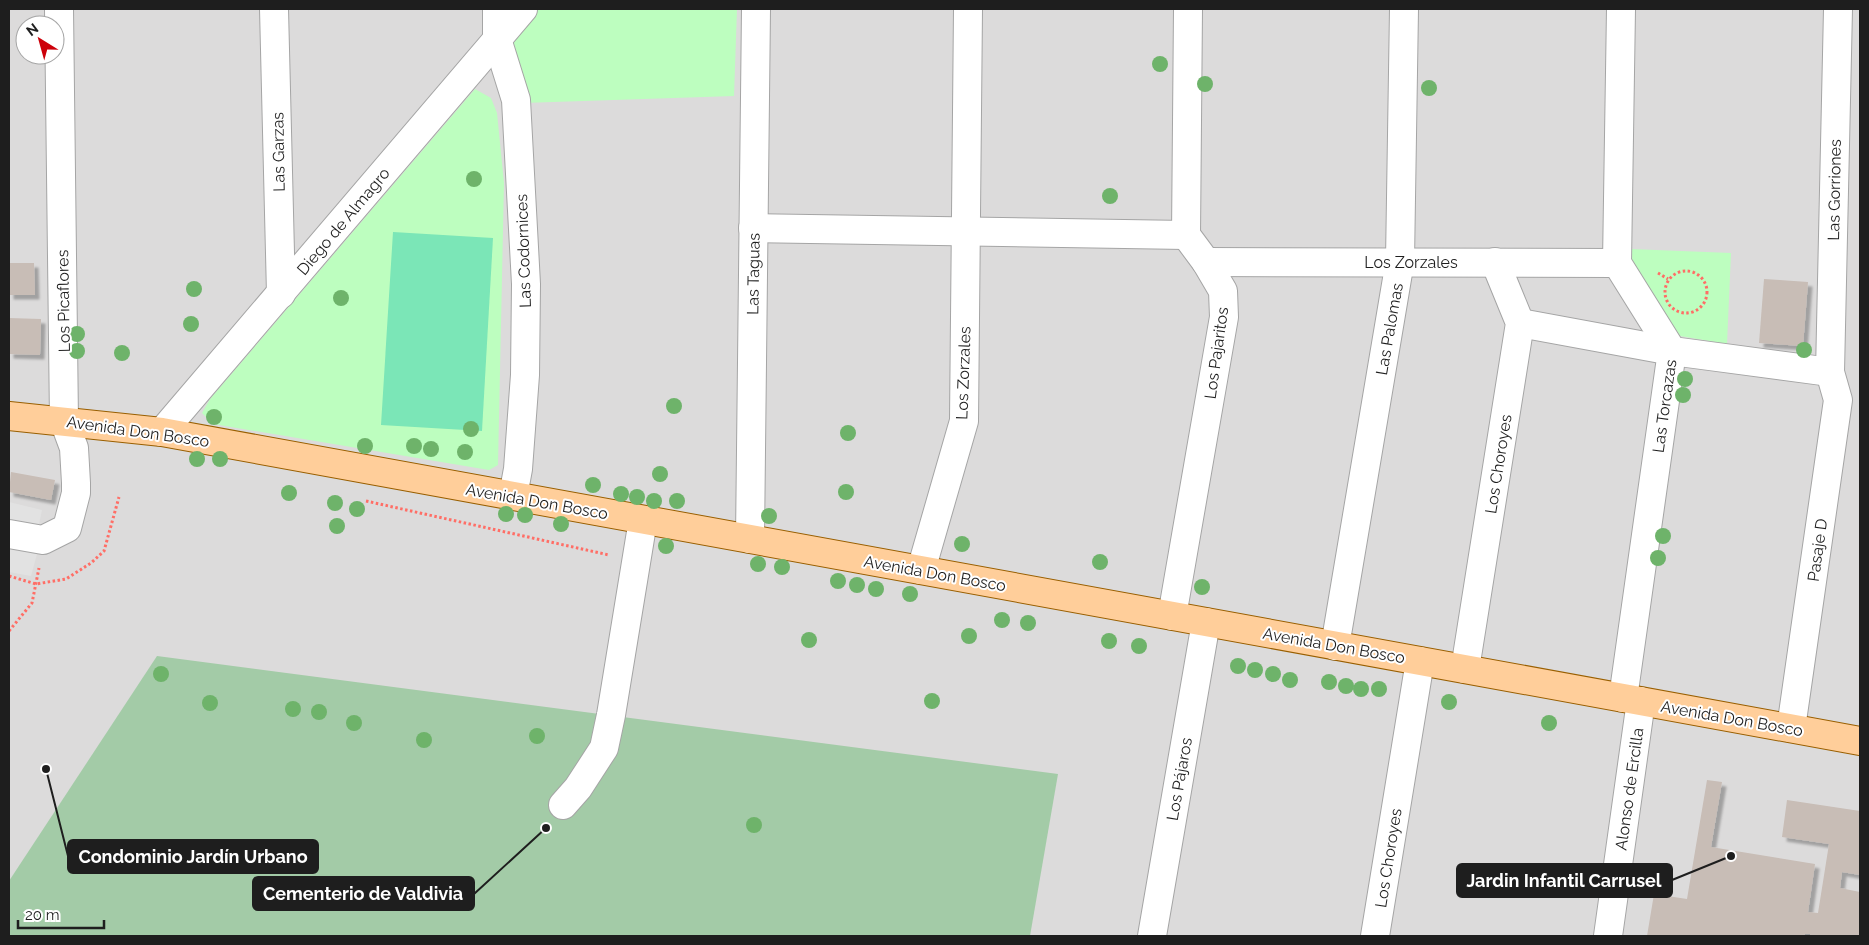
<svg xmlns="http://www.w3.org/2000/svg" width="1869" height="945" viewBox="0 0 1869 945" font-family="Raleway,sans-serif">
  <style>
    .residential { fill: #dcdbdb; fill-rule: evenodd }
    .cemetery { fill: #a3cba7 }
    .park { fill: #bdfebf }
    .pitch { fill: #7be6b7 }
    .parking { fill: #e2e2e2 }
    .building { fill: #c8bdb6; filter: url(#shadow) }
    .lines { fill: none; stroke-linecap: round; stroke-linejoin: round }
    .minor-casing { stroke: #a5a5a5; stroke-width: 30 }
    .major-casing { stroke: #995f00; stroke-width: 30 }
    .path { stroke: #ff6e66; stroke-width: 3; stroke-dasharray: 2.5 2.5; stroke-linecap: butt }
    .minor { stroke: #fff; stroke-width: 28 }
    .major { stroke: #ffce9a; stroke-width: 28 }
    .tree { fill: #6eb36a }
    .labels { text-anchor: middle; stroke-width: 4; stroke-linejoin: round; paint-order: stroke }
    .street-label { font-size: 16px; fill: #1e1e1e; stroke: #fff }
    .leader { fill: none; stroke: #1e1e1e; stroke-width: 2 }
    .callout-dot { fill: #1e1e1e; stroke: #fff; stroke-width: 2 }
    .callout { fill: #1e1e1e; stroke: #1e1e1e; stroke-width: 2 }
    .callout-label { font-size: 18px; text-anchor: middle; font-weight: bold; fill: #fff }
  </style>
  <defs>
    <filter id="shadow"><feDropShadow dx="4.5" dy="4.5" stdDeviation="1" flood-color="#0004"/></filter>
  </defs>
  <rect width="100%" height="100%" fill="#f0ebe4"/>
  <path class="residential" d="M9,9h1851v927h-1851zM25,25h30v30h-30z"/>
  <polygon class="cemetery" points="157,656 1058,774 1030,936 9,936 9,881"/>
  <g class="park">
    <polygon points="536,9 737,9 734,96 523,103 511,38"/>
    <polygon points="475,89 491,98 497,113 504,183 498,465 489,470 213,424 202,413 210,399"/>
    <polygon points="1631,249 1731,253 1727,344 1674,335 1628,264"/>
  </g>
  <polygon class="pitch" points="393,232 493,238 482,431 381,425"/>
  <g class="parking">
    <polygon points="9,502 42,510 38,529 9,523"/>
    <polygon points="9,548 37,554 31,576 9,572"/>
  </g>
  <g class="building">
    <polygon points="9,263 34,263 35,295 9,295"/>
    <polygon points="1764,279 1808,282 1803,346 1759,343"/>
    <polygon points="9,318 41,319 40,355 9,354"/>
    <polygon points="11,472 55,480 51,500 9,492"/>
    <polygon points="1707,780 1722,782 1711,847 1815,864 1808,912 1818,913 1829,844 1782,837 1787,800 1860,811 1860,875 1842,872 1840,888 1860,892 1860,936 1810,936 1810,934 1805,934 1804,936 1647,936 1654,894 1687,899"/>
  </g>
  <g class="lines">
    <g class="minor-casing">
      <g id="minor">
        <polyline points="274,9 281,294"/>
        <polyline points="497,9 497,39 516,100 526,284 525,375 518,469 513,496"/>
        <polyline points="1621,9 1617,263 1672,351 1623,698"/>
        <polyline points="753,228 1186,235"/>
        <polyline points="1206,262 1617,263"/>
        <polyline points="1520,323 1672,351 1830,372"/>
        <polyline points="162,432 523,9"/>
        <polyline points="9,534 43,540 67,528 76,493 76,483 74,448 64,421 59,9"/>
        <polyline points="750,539 756,9"/>
        <polyline points="921,570 964,421 968,9"/>
        <polyline points="1172,616 1224,317 1223,291 1206,262 1186,235 1188,9"/>
        <polyline points="1335,646 1400,261 1404,9"/>
        <polyline points="1465,669 1520,323 1495,262"/>
        <polyline points="1791,728 1838,400 1830,372 1838,9"/>
        <polyline points="563,805 578,788 604,748 611,715 643,520"/>
        <polyline points="1152,936 1206,622"/>
        <polyline points="1375,936 1420,661"/>
        <polyline points="1608,936 1641,701"/>
      </g>
    </g>
    <g class="major-casing">
      <polyline id="major" points="9,416 162,432 1860,741"/>
    </g>
    <g class="path">
      <circle cx="1686" cy="292" r="21"/>
      <polyline points="1658,273 1668,279"/>
      <polyline points="366,501 609,555"/>
      <polyline points="9,576 36,584 66,579 91,563 104,551 119,497"/>
      <polyline points="9,631 32,603 39,568"/>
    </g>
    <use href="#minor" class="minor"/>
    <use href="#major" class="major"/>
  </g>
  <g class="tree">
    <circle cx="1160" cy="64" r="8"/>
    <circle cx="1205" cy="84" r="8"/>
    <circle cx="1429" cy="88" r="8"/>
    <circle cx="474" cy="179" r="8"/>
    <circle cx="1110" cy="196" r="8"/>
    <circle cx="194" cy="289" r="8"/>
    <circle cx="341" cy="298" r="8"/>
    <circle cx="191" cy="324" r="8"/>
    <circle cx="77" cy="334" r="8"/>
    <circle cx="1804" cy="350" r="8"/>
    <circle cx="77" cy="351" r="8"/>
    <circle cx="122" cy="353" r="8"/>
    <circle cx="1685" cy="379" r="8"/>
    <circle cx="1683" cy="395" r="8"/>
    <circle cx="674" cy="406" r="8"/>
    <circle cx="214" cy="417" r="8"/>
    <circle cx="471" cy="429" r="8"/>
    <circle cx="848" cy="433" r="8"/>
    <circle cx="365" cy="446" r="8"/>
    <circle cx="414" cy="446" r="8"/>
    <circle cx="431" cy="449" r="8"/>
    <circle cx="465" cy="452" r="8"/>
    <circle cx="197" cy="459" r="8"/>
    <circle cx="220" cy="459" r="8"/>
    <circle cx="660" cy="474" r="8"/>
    <circle cx="593" cy="485" r="8"/>
    <circle cx="846" cy="492" r="8"/>
    <circle cx="289" cy="493" r="8"/>
    <circle cx="621" cy="494" r="8"/>
    <circle cx="637" cy="497" r="8"/>
    <circle cx="654" cy="501" r="8"/>
    <circle cx="677" cy="501" r="8"/>
    <circle cx="335" cy="503" r="8"/>
    <circle cx="357" cy="509" r="8"/>
    <circle cx="506" cy="514" r="8"/>
    <circle cx="525" cy="515" r="8"/>
    <circle cx="769" cy="516" r="8"/>
    <circle cx="561" cy="524" r="8"/>
    <circle cx="337" cy="526" r="8"/>
    <circle cx="1663" cy="536" r="8"/>
    <circle cx="962" cy="544" r="8"/>
    <circle cx="666" cy="546" r="8"/>
    <circle cx="1658" cy="558" r="8"/>
    <circle cx="1100" cy="562" r="8"/>
    <circle cx="758" cy="564" r="8"/>
    <circle cx="782" cy="567" r="8"/>
    <circle cx="838" cy="581" r="8"/>
    <circle cx="857" cy="585" r="8"/>
    <circle cx="1202" cy="587" r="8"/>
    <circle cx="876" cy="589" r="8"/>
    <circle cx="910" cy="594" r="8"/>
    <circle cx="1002" cy="620" r="8"/>
    <circle cx="1028" cy="623" r="8"/>
    <circle cx="969" cy="636" r="8"/>
    <circle cx="809" cy="640" r="8"/>
    <circle cx="1109" cy="641" r="8"/>
    <circle cx="1139" cy="646" r="8"/>
    <circle cx="1238" cy="666" r="8"/>
    <circle cx="1255" cy="670" r="8"/>
    <circle cx="161" cy="674" r="8"/>
    <circle cx="1273" cy="674" r="8"/>
    <circle cx="1290" cy="680" r="8"/>
    <circle cx="1329" cy="682" r="8"/>
    <circle cx="1346" cy="686" r="8"/>
    <circle cx="1361" cy="689" r="8"/>
    <circle cx="1379" cy="689" r="8"/>
    <circle cx="932" cy="701" r="8"/>
    <circle cx="1449" cy="702" r="8"/>
    <circle cx="210" cy="703" r="8"/>
    <circle cx="293" cy="709" r="8"/>
    <circle cx="319" cy="712" r="8"/>
    <circle cx="354" cy="723" r="8"/>
    <circle cx="1549" cy="723" r="8"/>
    <circle cx="537" cy="736" r="8"/>
    <circle cx="424" cy="740" r="8"/>
    <circle cx="754" cy="825" r="8"/>
  </g>
  <g class="labels">
    <g class="street-label">
      <text transform="translate(278 152) rotate(-91)" y="6">Las Garzas</text>
      <text transform="translate(1834 190) rotate(-89)" y="6">Las Gorriones</text>
      <text transform="translate(343 221) rotate(-50)" y="6">Diego de Almagro</text>
      <text transform="translate(523 251) rotate(-92)" y="6">Las Codornices</text>
      <text x="1411" y="268">Los Zorzales</text>
      <text transform="translate(753 274) rotate(-89)" y="6">Las Taguas</text>
      <text transform="translate(63 301) rotate(-91)" y="6">Los Picaflores</text>
      <text transform="translate(1389 329) rotate(-80)" y="6">Las Palomas</text>
      <text transform="translate(1216 353) rotate(-82)" y="6">Los Pajaritos</text>
      <text transform="translate(963 373) rotate(-88)" y="6">Los Zorzales</text>
      <text transform="translate(1664 406) rotate(-82)" y="6">Las Torcazas</text>
      <text transform="translate(138 431) rotate(8)" y="6">Avenida Don Bosco</text>
      <text transform="translate(1498 464) rotate(-81)" y="6">Los Choroyes</text>
      <text transform="translate(537 501) rotate(10)" y="6">Avenida Don Bosco</text>
      <text transform="translate(1817 550) rotate(-82)" y="6">Pasaje D</text>
      <text transform="translate(935 573) rotate(10)" y="6">Avenida Don Bosco</text>
      <text transform="translate(1334 645) rotate(10)" y="6">Avenida Don Bosco</text>
      <text transform="translate(1732 718) rotate(10)" y="6">Avenida Don Bosco</text>
      <text transform="translate(1179 779) rotate(-80)" y="6">Los Pájaros</text>
      <text transform="translate(1629 789) rotate(-82)" y="6">Alonso de Ercilla</text>
      <text transform="translate(1388 858) rotate(-81)" y="6">Los Choroyes</text>
    </g>
  </g>
  <path class="leader" d="M46 769L68 856M1731 856L1672 880M546 828L474 894"/>
  <g class="callout-dot">
    <circle cx="46" cy="769" r="5"/>
    <circle cx="1731" cy="856" r="5"/>
    <circle cx="546" cy="828" r="5"/>
  </g>
  <g class="callout">
    <rect x="68" y="840" width="250" height="33" rx="5"/>
    <rect x="1457" y="864" width="215" height="33" rx="5"/>
    <rect x="253" y="877" width="221" height="33" rx="5"/>
  </g>
  <g class="callout-label">
    <text x="193" y="863">Condominio Jardín Urbano</text>
    <text x="1564" y="887">Jardin Infantil Carrusel</text>
    <text x="363" y="900">Cementerio de Valdivia</text>
  </g>
  <rect width="1869" height="945" fill="none" stroke="#1e1e1e" stroke-width="20"/>
  <g transform="translate(40 40) rotate(323)"><circle r="24" fill="#ffffff" stroke="#a5a5a5"/>
  <path d="M0-4L9 19L0 12L-9 19Z" fill="#cd000a"/>
  <text y="-8" font-size="14" font-weight="bold" text-anchor="middle" fill="#1e1e1e">N</text>
  </g>
  <path d="M18 920v8h86v-8" fill="none" stroke="#1e1e1e" stroke-width="2.5"/>
  <text x="25" y="920" font-size="15" fill="#1e1e1e" stroke="#ffffff" stroke-width="4" paint-order="stroke">20 m</text>
</svg>
